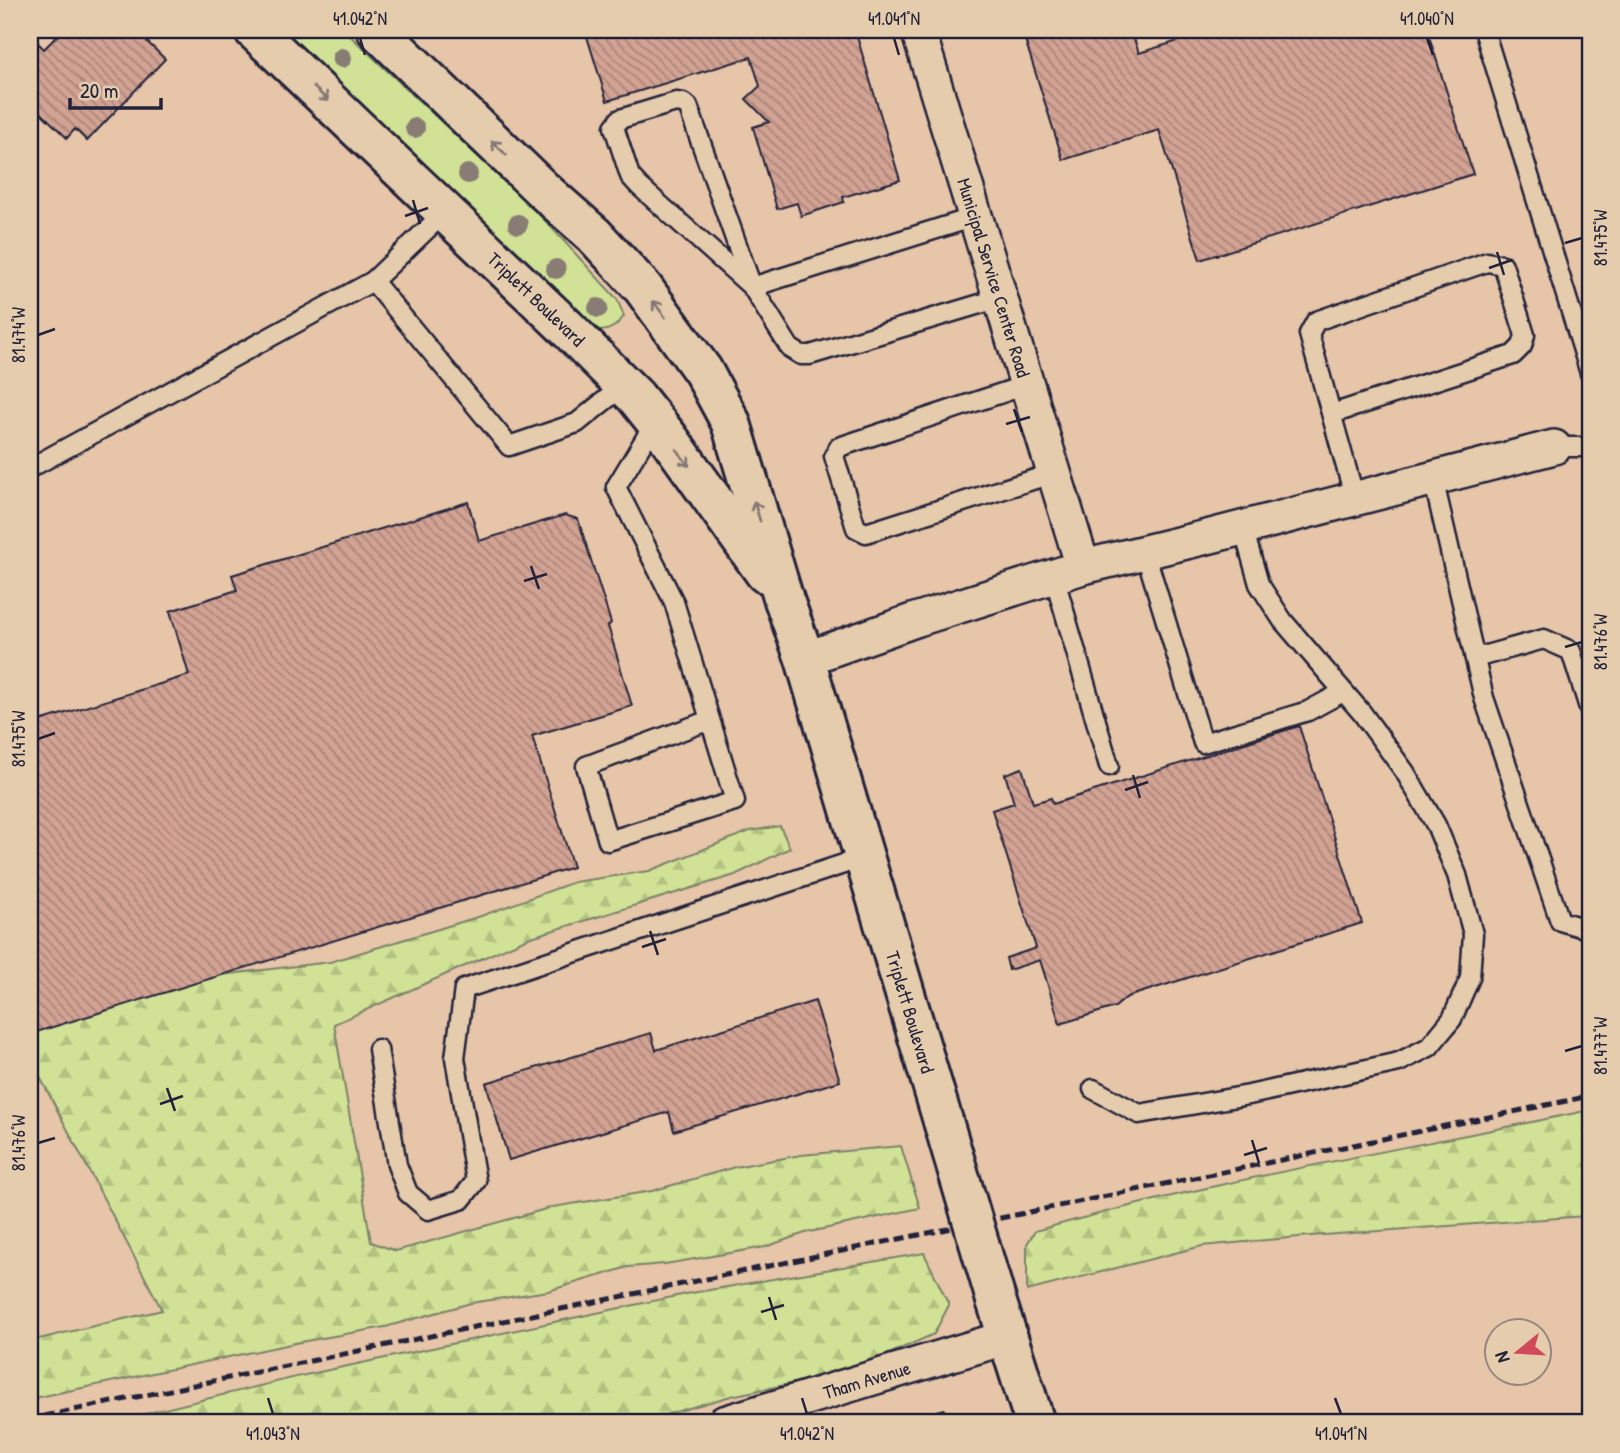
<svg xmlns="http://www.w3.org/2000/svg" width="1620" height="1453" viewBox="0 0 1620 1453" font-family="'Patrick Hand',sans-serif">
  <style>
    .green { fill: #d1e195; stroke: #7a8268; stroke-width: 2 }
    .forest { fill: url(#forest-firs); stroke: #7a8268; stroke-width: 2 }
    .building { fill: url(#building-back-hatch); stroke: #22223b; stroke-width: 2 }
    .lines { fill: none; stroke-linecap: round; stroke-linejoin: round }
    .service-casing { stroke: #22223b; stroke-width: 23 }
    .minor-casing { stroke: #22223b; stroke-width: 38 }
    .secondary-casing { stroke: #22223b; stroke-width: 44 }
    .service { stroke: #e5ccad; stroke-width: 18 }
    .minor { stroke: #e5ccad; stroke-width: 33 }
    .secondary { stroke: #e5ccad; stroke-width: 38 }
    .rail { stroke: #22223b; stroke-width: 5; stroke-dasharray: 10 5; stroke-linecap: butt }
    .secondary-bridge-casing { stroke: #22223b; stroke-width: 44; stroke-linecap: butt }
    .secondary-bridge { stroke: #e5ccad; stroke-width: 38 }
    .tree { fill: #887b74 }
    .oneway { stroke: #847774 }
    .ticks { fill: none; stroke: #22223b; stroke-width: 2.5 }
    .labels { text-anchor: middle; stroke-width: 5; stroke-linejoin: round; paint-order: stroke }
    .street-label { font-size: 19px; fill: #22223b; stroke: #e5ccad }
    .neatline { fill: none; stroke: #22223b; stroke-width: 2.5 }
    .ticks-label { font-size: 18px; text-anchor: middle; fill: #22223b }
  </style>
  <defs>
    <pattern id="forest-firs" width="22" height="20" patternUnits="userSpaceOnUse" patternTransform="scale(1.75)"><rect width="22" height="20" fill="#d1e195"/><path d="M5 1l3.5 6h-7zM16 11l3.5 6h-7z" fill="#b3c181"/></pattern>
    <pattern id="building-back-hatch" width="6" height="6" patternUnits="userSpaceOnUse" patternTransform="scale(1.75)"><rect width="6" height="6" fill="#d2a293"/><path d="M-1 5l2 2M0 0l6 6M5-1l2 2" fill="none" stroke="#aa8479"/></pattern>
  </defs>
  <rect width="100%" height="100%" fill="#e6c5a9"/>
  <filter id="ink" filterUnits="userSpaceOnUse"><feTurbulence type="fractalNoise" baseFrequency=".0143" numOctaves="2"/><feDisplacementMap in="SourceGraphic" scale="14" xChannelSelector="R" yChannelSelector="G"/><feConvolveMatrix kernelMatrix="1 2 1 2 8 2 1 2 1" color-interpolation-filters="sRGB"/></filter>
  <g filter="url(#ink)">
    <path class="green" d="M278,30h66l195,184 78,85 7,17c-10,14 -18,16 -35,15z"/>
    <g class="forest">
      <polygon points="780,826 790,848 735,875 528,938 334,1024 371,1242 396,1251 553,1207 652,1191 735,1167 801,1155 901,1146 920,1208 805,1233 765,1247 665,1264 628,1267 548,1291 471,1303 385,1327 300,1342 30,1399 30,1341 162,1310 30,1058 30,1038 39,1031 221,975 330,962 481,916 574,882 649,871 750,831"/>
      <path d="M1590,1110v113l-4,-7 -276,20 -108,10 -175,45v-47l8,-13c183,-52 370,-82 555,-121z"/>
      <polygon points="924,1253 949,1305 934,1334 848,1372 731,1396 637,1423 108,1423 296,1377 686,1294"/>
    </g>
    <g class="building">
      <polygon points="63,30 135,30 165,59 87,141 75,129 67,138 30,102 30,35 44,49"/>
      <polygon points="585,30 855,30 900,180 843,197 844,202 801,216 797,203 777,209 753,127 769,122 746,99 760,86 751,57 607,101"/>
      <polygon points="1022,30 1131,30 1139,53 1214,30 1427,30 1473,174 1200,260 1159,130 1063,160"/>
      <polygon points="468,502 479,541 565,515 578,519 611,623 608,626 632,706 532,736 573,867 30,1034 30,724 189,675 170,611 237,590 232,575"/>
      <polygon points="1299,726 1362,923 1127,997 1115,1007 1060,1024 1040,960 1009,970 1006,958 1036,948 992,810 1014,803 1005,774 1022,768 1033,803 1051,798 1053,804"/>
      <polygon points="815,1001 840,1081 674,1131 669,1112 509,1160 486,1083 651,1033 656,1050"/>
      <polygon points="944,1409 949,1423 899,1423"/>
    </g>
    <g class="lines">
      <g class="service-casing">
        <g id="service">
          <polyline points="1484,30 1590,373"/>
          <polyline points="445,212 373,281 509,446 577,423 624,385"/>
          <polyline points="975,217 752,287 688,106 683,103 676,102 620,119 614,127 630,176 639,186 752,287 790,348 801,355 810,355 1000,298"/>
          <polyline points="1026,385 839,447 834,456 856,528 866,533 1054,473"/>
          <polyline points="1332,414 1513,355 1522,346 1525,335 1503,265 1487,262 1316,321 1309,334 1355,499"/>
          <polyline points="656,421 616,487 674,602 735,801 608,841 586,766 710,720"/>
          <polyline points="1554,447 1590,447"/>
          <polyline points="30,468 373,281"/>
          <polyline points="1433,478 1484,698 1560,921 1580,927 1590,924"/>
          <polyline points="1145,552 1203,743 1308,711 1343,692"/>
          <polyline points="1054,576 1109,766"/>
          <polyline points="1475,658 1544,639 1571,651 1590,711"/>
          <polyline points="378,1049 397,1165 408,1193 428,1210 461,1200 476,1181 455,1058 464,989 865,857"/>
          <polyline points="1093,1089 1139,1114 1249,1095 1399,1062 1429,1047 1452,1019 1470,978 1473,934 1457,875 1436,825 1405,772 1362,713 1283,621 1259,584 1243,528"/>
        </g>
      </g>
      <g class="minor-casing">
        <g id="minor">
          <path id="s1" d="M918,30l165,537"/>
          <polyline points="805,659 915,620 1083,567 1211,536 1554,447"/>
          <path id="s2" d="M724,1423l284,-86"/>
        </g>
      </g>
      <g class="secondary-casing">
        <g id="secondary">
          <path id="s3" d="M254,30l313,298 69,69 32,40 97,136"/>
          <path id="s4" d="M377,30l166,160 51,45 49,53 60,83 28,52 53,177 21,59 138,462"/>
          <polyline points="996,1300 1035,1423"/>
        </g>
      </g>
      <use href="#service" class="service"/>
      <use href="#minor" class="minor"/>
      <use href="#secondary" class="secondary"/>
      <polyline class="rail" points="30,1419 1590,1096"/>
      <g class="secondary-bridge-casing">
        <polyline id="secondary-bridge" points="943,1121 996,1300"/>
      </g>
      <use href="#secondary-bridge" class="secondary-bridge"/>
    </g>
    <g class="tree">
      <circle cx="342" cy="58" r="10"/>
      <circle cx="415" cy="128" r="10"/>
      <circle cx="468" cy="174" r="10"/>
      <circle cx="518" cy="224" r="10"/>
      <circle cx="556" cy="269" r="10"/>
      <circle cx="598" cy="308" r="10"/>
    </g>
    <defs><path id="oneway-shaft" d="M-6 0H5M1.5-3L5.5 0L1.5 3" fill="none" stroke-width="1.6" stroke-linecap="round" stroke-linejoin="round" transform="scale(1.75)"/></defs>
    <g class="oneway">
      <use href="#oneway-shaft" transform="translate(321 94) rotate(44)"/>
      <use href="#oneway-shaft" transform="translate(499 148) rotate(-136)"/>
      <use href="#oneway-shaft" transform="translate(659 309) rotate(-127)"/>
      <use href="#oneway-shaft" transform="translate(683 458) rotate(54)"/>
      <use href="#oneway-shaft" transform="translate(757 511) rotate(-107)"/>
    </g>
  </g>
  <path class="ticks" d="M360,38l5,17M894,38l5,17M1427,38l6,17M413,200l7,24M405,216l23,-8M1565,243l17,-5M1497,252l7,23M1489,268l23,-8M38,335l17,-6M1014,409l8,23M1006,424l24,-7M531,566l8,23M524,581l23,-7M1565,647l17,-5M38,739l17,-6M1133,775l7,23M1125,790l23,-8M650,931l8,24M642,947l24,-8M1565,1051l17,-5M167,1088l8,23M160,1104l23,-8M1252,1140l7,23M38,1143l17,-5M1244,1155l23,-7M769,1297l7,23M761,1312l23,-7M268,1398l5,16M802,1398l5,16M1335,1398l6,16"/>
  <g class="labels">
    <g class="street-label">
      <text dy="7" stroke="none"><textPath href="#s1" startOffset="259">Municipal Service Center Road</textPath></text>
      <text dy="7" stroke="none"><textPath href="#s3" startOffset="390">Triplett Boulevard</textPath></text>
      <text dy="7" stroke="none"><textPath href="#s4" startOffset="1148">Triplett Boulevard</textPath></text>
      <text dy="7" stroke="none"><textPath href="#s2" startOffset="149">Tham Avenue</textPath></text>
    </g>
  </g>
  <rect width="1620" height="1453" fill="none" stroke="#e5ccad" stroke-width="77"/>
  <g transform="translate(1518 1352) rotate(252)"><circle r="33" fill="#e5ccad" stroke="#97887f" stroke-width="2"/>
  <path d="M0-5L12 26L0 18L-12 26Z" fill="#d1495b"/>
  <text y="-10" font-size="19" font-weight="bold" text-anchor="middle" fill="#22223b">N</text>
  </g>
  <path d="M70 98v10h91v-10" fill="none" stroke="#22223b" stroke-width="3.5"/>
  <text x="80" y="98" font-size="21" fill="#22223b" stroke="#e5ccad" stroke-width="5" paint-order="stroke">20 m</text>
  <rect x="38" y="38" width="1544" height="1376" class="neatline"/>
  <g class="ticks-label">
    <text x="360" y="25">41.042°N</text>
    <text x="894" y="25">41.041°N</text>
    <text x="1427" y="25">41.040°N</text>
    <text transform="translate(1601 238) rotate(-90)" y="6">81.475°W</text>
    <text transform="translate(19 335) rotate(-90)" y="6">81.474°W</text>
    <text transform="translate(1601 642) rotate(-90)" y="6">81.476°W</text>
    <text transform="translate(19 739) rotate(-90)" y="6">81.475°W</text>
    <text transform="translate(1601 1046) rotate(-90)" y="6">81.477°W</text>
    <text transform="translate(19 1143) rotate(-90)" y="6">81.476°W</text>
    <text x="273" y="1440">41.043°N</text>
    <text x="807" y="1440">41.042°N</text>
    <text x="1341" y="1440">41.041°N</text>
  </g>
</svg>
